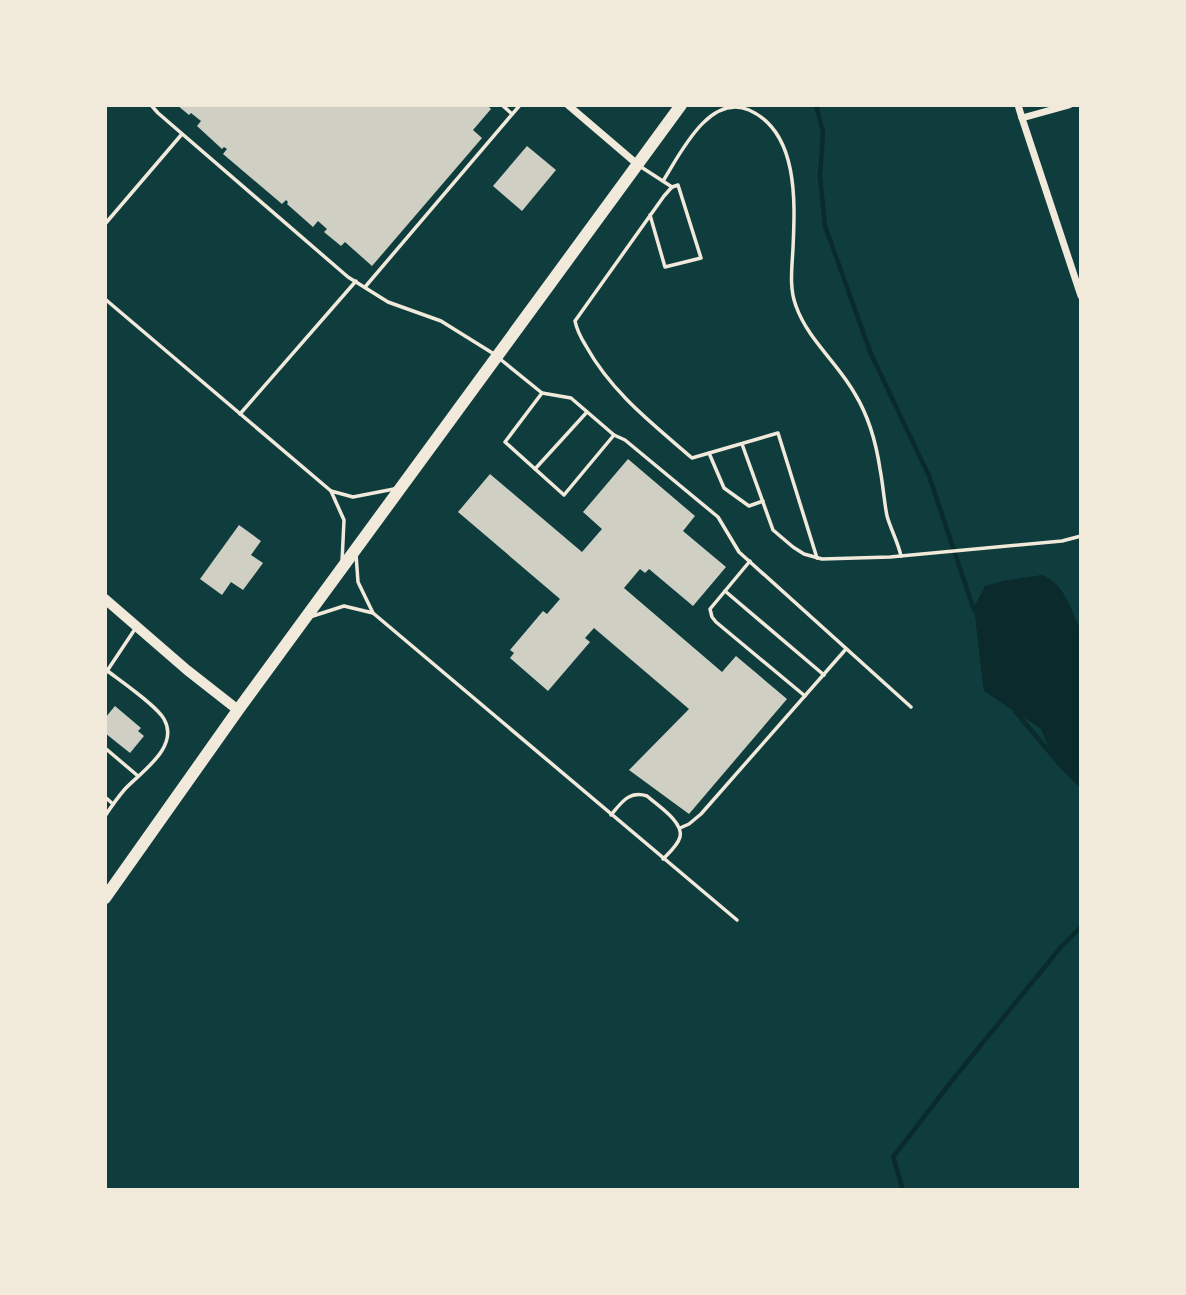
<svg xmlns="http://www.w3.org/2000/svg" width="1186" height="1295" viewBox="0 0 1186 1295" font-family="'Roboto Serif',serif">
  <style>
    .water { fill: #0a2a2b }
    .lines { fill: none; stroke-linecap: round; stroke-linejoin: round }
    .stream { stroke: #0a2a2b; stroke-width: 4.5 }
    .building { fill: #cfcfc3 }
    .service { stroke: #f1e9da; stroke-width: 3.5 }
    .minor { stroke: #f1e9da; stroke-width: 7 }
    .secondary { stroke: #f1e9da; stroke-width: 10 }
    .primary { stroke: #f1e9da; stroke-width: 12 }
  </style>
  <rect width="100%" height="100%" fill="#0f3d3e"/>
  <path class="water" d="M1042,575c24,10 28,34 39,55v155l-19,-18 -11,-13 -10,-25 -57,-38 -1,-6 -9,-78 11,-21 18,-5z"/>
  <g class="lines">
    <g class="stream">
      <polyline points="816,105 823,132 820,176 825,226 871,354 929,476 974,610"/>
      <polyline points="1015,711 1062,767 1081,785"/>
      <polyline points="903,1190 893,1157 954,1078 1061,947 1081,927"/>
    </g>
  </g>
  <g class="building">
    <polygon points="177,105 487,105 491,109 473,130 482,138 372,266 345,242 341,246 324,232 327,229 318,221 313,227 287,204 288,202 286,200 282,204 223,154 227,149 224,147 222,149 197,126 201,121 191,113 189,115"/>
    <polygon points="527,146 556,170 522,211 493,186"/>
    <polygon points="628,459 695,516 683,531 726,567 693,606 649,569 645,573 640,569 624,588 722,672 736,656 787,699 689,814 629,770 689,709 594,628 585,638 590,642 548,691 510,658 514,653 510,650 543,611 547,614 560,599 458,512 490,474 582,552 602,529 583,512"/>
    <polygon points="239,525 261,541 251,555 263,563 243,590 231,582 222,595 200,579"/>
    <polygon points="115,706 141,728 138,731 144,736 130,753 105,733 105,718"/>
  </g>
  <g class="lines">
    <g class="service">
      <polyline points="151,105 158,113 348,277 388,302 441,321 494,354"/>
      <polyline points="502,105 512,114"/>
      <polyline points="638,165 672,187"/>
      <path d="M663,181c17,-27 46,-88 86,-71 50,22 46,93 44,138 -1,20 -4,40 3,58 12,34 42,57 59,88 14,23 21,48 25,75 3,15 4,32 7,47 4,14 11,26 14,40"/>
      <path d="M650,215l15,52 36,-9 -23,-73 -6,2 -8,9 -89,125c2,10 6,17 11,25 26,47 67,78 106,112l86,-25 39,125"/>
      <polyline points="105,224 182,134"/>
      <polyline points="365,287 520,105"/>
      <polyline points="105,299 331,491"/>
      <polyline points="500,359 542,393 571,398 614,435 625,440 718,517 739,552 911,707"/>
      <polyline points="542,393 505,442 564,495 614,435"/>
      <polyline points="240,414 356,281"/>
      <polyline points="742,444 773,530 793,547 804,554 822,559 890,557 1062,541 1081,536"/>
      <polyline points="709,453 724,488 749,506 763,501"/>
      <polyline points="535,469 587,412"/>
      <polyline points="750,561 710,609 712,617 716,622 805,696"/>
      <polyline points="342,562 344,520 331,491 353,497 394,489"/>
      <polyline points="725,591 824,675"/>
      <polyline points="373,613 737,920"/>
      <polyline points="313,616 344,606 373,613 358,582 356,554"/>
      <path d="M105,669c14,11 51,36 59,50 16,28 -23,53 -39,70 -7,8 -14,18 -20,27"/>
      <polyline points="105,674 135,629"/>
      <polyline points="105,748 138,776"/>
      <polyline points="105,797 113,804"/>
      <path d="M611,815c10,-12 18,-25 36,-19 10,9 37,26 33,41 -2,8 -11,16 -17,22"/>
      <polyline points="680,828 689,824 701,814 846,649"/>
    </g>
    <g class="minor">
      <polyline points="568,105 637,164"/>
      <polyline points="1018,105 1022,118"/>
      <polyline points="1069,105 1022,118 1081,296"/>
    </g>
    <polyline class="secondary" points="105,599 187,670 238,710"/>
    <polyline class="primary" points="105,898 238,710 681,105"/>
  </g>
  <rect width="1186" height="1295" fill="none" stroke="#f1e9da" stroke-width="214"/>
</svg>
